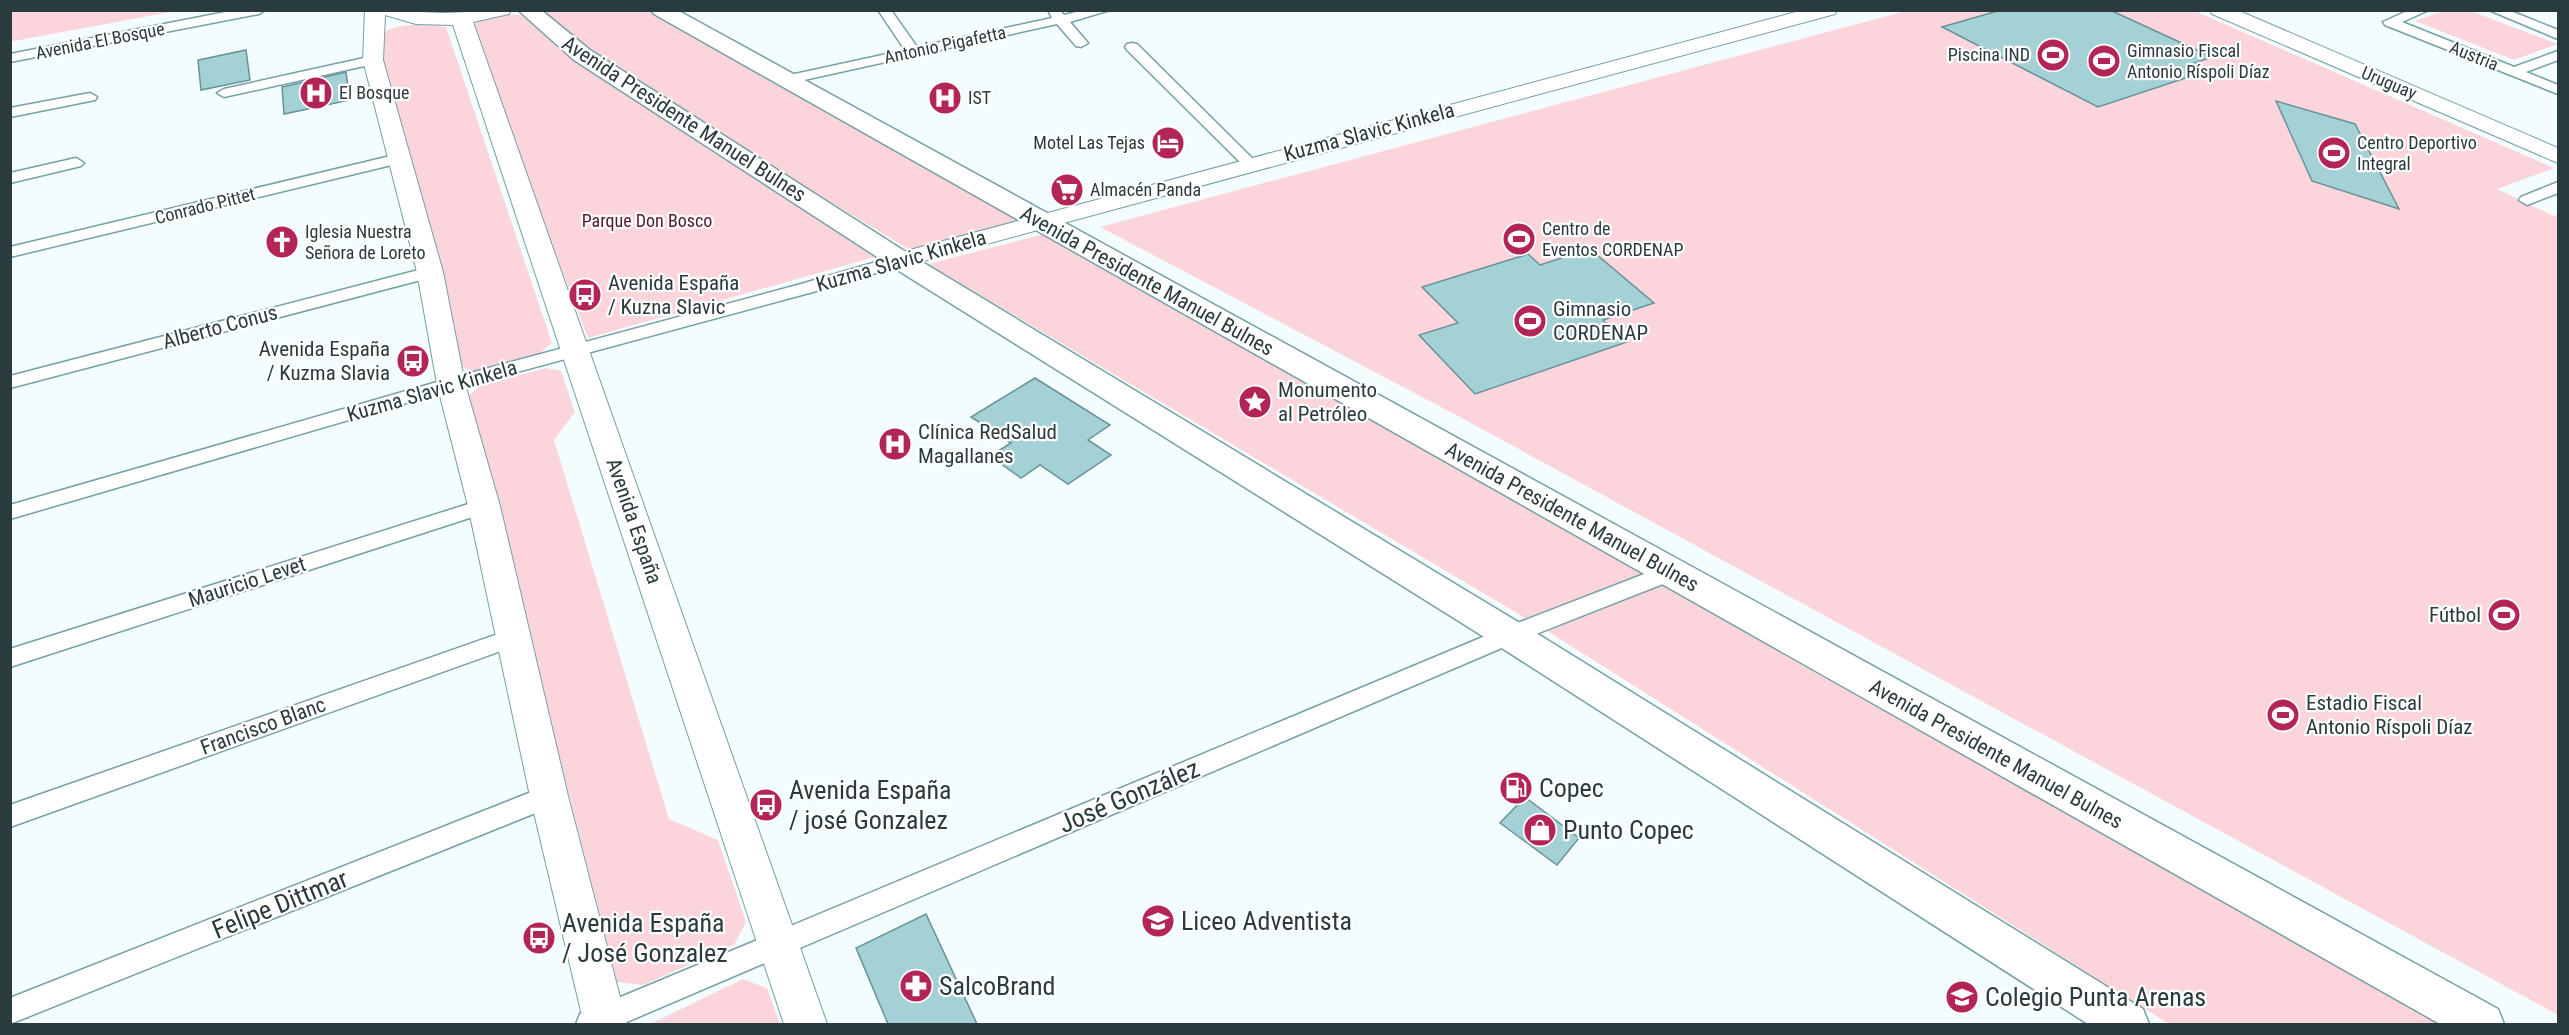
<svg xmlns="http://www.w3.org/2000/svg" width="2569" height="1035" viewBox="0 0 2569 1035" font-family="'Roboto Condensed',sans-serif">
  <style>
    .green { fill: #fcd5dc }
    .building { fill: #a4d1d6; stroke: #679297; stroke-width: 1.5 }
    .lines { fill: none; stroke-linecap: round; stroke-linejoin: round }
    .street-casing { stroke: #75a0a5; stroke-width: 3 }
    .secondary-casing { stroke: #75a0a5; stroke-width: 2 }
    .primary-casing { stroke: #75a0a5; stroke-width: 3 }
    .street { fill: #fff; fill-rule: evenodd }
    .secondary { fill: #fff; fill-rule: evenodd }
    .primary { fill: #fff; fill-rule: evenodd }
    .labels { text-anchor: middle; stroke-width: 4.5; stroke-linejoin: round; paint-order: stroke }
    .far-street-label { font-size: 18px; fill: #293b3d; stroke: #fff }
    .far-poi-label { font-size: 18px; fill: #293b3d; stroke: #fff; text-anchor: start }
    .far-park-label { font-size: 18px; fill: #58162a; stroke: #fff }
    .street-label { font-size: 21px; fill: #293b3d; stroke: #fff }
    .poi-label { font-size: 21px; fill: #293b3d; stroke: #fff; text-anchor: start }
    .near-poi-label { font-size: 26px; fill: #293b3d; stroke: #fff; text-anchor: start }
    .near-street-label { font-size: 26px; fill: #293b3d; stroke: #fff }
  </style>
  <rect width="100%" height="100%" fill="#f4fdfe"/>
  <g class="green">
    <polygon points="11,10 176,10 176,11 14,41 11,41"/>
    <polygon points="1909,10 2195,11 2554,168 2497,189 2554,216 2558,214 2558,1015 1456,415 1100,227"/>
    <polygon points="2446,10 2471,11 2558,44 2514,60 2415,21"/>
    <polygon points="540,11 665,11 1041,214 910,250 581,51"/>
    <polygon points="505,14 521,15 575,57 875,257 588,338 469,28 480,20"/>
    <path d="M425,24l21,3 106,316 -12,10 -67,18 -13,-5 -83,-328c13,-14 30,-12 48,-14z"/>
    <polygon points="1048,233 1633,551 2466,1024 2169,1024 1552,634 928,264"/>
    <polygon points="546,368 561,371 575,412 554,440 669,819 718,840 746,922 734,945 643,985 617,982 467,397 480,386"/>
    <polygon points="743,979 767,988 780,1024 650,1024"/>
  </g>
  <g class="building">
    <polygon points="2001,10 2110,10 2212,57 2186,66 2201,73 2098,107 1942,27"/>
    <polygon points="246,50 250,80 201,90 198,60"/>
    <polygon points="346,72 350,100 284,114 282,87"/>
    <polygon points="2276,101 2355,124 2399,209 2312,181"/>
    <polygon points="1590,249 1654,303 1603,320 1627,342 1475,394 1419,335 1458,323 1422,287 1528,254 1540,265"/>
    <polygon points="1035,378 1110,425 1088,440 1111,455 1068,484 1040,465 1021,478 990,456 1011,443 971,417"/>
    <polygon points="1525,797 1579,838 1557,865 1500,823"/>
    <polygon points="926,914 977,1024 888,1024 856,948"/>
  </g>
  <g class="lines">
    <g class="street-casing">
      <g id="street">
        <polygon points="236,10 265,10 259,14 10,62 10,54"/>
        <polygon points="878,10 891,10 917,47 1052,18 1048,10 1060,10 1064,15 1084,10 1110,10 1070,22 1088,43 1081,47 1076,46 1057,24 786,84 781,83 779,80 781,77 905,50"/>
        <polygon points="2409,10 2429,10 2402,22 2514,67 2558,51 2558,60 2526,72 2558,85 2558,94 2385,25 2383,22"/>
        <polygon points="2489,10 2508,10 2558,30 2558,39"/>
        <polygon points="1132,43 1137,44 1255,161 1258,164 1255,167 1245,167 1127,50 1125,47 1127,44"/>
        <polygon points="373,56 378,57 380,60 378,63 224,97 217,93 224,89"/>
        <polygon points="90,93 97,97 95,100 10,117 10,108"/>
        <polygon points="399,154 404,156 407,159 404,162 10,257 10,247"/>
        <polygon points="76,158 84,163 81,166 10,183 10,173"/>
        <polygon points="2558,182 2558,193 2527,205 2519,200 2521,197"/>
        <polygon points="900,255 906,256 908,260 906,264 813,292 458,388 10,519 10,505 444,380 801,284"/>
        <polygon points="430,267 436,268 439,272 436,276 10,388 10,376"/>
        <polygon points="484,499 491,501 494,506 491,511 10,667 10,649"/>
        <polygon points="1670,564 1678,566 1681,572 1678,578 1518,641 622,1024 576,1024 580,1014 1502,629"/>
        <polygon points="515,628 523,631 526,637 523,643 10,827 10,805"/>
        <polygon points="549,785 558,788 562,796 558,804 10,1024 10,998"/>
      </g>
    </g>
    <g class="secondary-casing">
      <g id="secondary">
        <polygon points="365,10 445,13 511,10 509,14 473,22 827,1024 784,1024 453,25 416,24 385,15 383,60 443,272 465,384 500,506 568,796 627,1024 584,1024 530,796 468,506 437,384 417,272 363,60"/>
        <polygon points="1803,10 1837,10 1835,14 909,265 900,268 891,265 887,260 891,255"/>
        <polygon points="2210,10 2237,10 2558,148 2558,163 2212,14"/>
      </g>
    </g>
    <g class="primary-casing">
      <g id="primary">
        <polygon points="518,10 541,10 590,50 909,254 1523,625 2143,1009 2149,1024 2088,1024 1497,645 891,266 574,60"/>
        <polygon points="651,10 677,10 2498,1009 2504,1024 2440,1024 654,14"/>
      </g>
    </g>
    <use href="#street" class="street"/>
    <use href="#secondary" class="secondary"/>
    <use href="#primary" class="primary"/>
  </g>
  <defs>
    <g id="stadium-disc" transform="scale(1.725)"><circle r="9.5" fill="#b42557" stroke="#fff"/><path d="M0-5a6.5 5 0 1 0 0 10a6.5 5 0 1 0 0-10ZM-3.5-1.8h7v3.6h-7Z" fill="#fff"/></g>
    <g id="hospital-disc" transform="scale(1.725)"><circle r="9.5" fill="#b42557" stroke="#fff"/><path d="M-5-5h3v3.5h4V-5h3V5h-3V1.5h-4V5h-3Z" fill="#fff"/></g>
    <g id="hotel-disc" transform="scale(1.725)"><circle r="9.5" fill="#b42557" stroke="#fff"/><path d="M-6-4.5h1.5V1H6V5H4.5V3h-9V5H-6ZM-4 0a1.8 1.8 0 1 1 3.6 0ZM.5 0V-2.5h3Q6-2.5 6 0Z" fill="#fff"/></g>
    <g id="supermarket-disc" transform="scale(1.725)"><circle r="9.5" fill="#b42557" stroke="#fff"/><path d="M-6-5.5h2.5l.6 2H6L4.5 2H-2.5L-4.4-4H-6ZM-1.5 3.2a1.3 1.3 0 1 0 .1 0ZM3 3.2a1.3 1.3 0 1 0 .1 0Z" fill="#fff"/></g>
    <g id="church-disc" transform="scale(1.725)"><circle r="9.5" fill="#b42557" stroke="#fff"/><path d="M-1.2-6h2.4v3.5h3.3v2.4h-3.3V6h-2.4V-.1h-3.3v-2.4h3.3Z" fill="#fff"/></g>
    <g id="bus-disc" transform="scale(1.725)"><circle r="9.5" fill="#b42557" stroke="#fff"/><path d="M-5-6H5V4H4V6H2V4H-2V6H-4V4H-5ZM-3.5-4V0h7V-4ZM-3.5 1.2v1.5H-2V1.2ZM2 1.2v1.5H3.5V1.2Z" fill="#fff"/></g>
    <g id="sight-disc" transform="scale(1.725)"><circle r="9.5" fill="#b42557" stroke="#fff"/><path d="M0-6L1.8-2.2L6-1.7L2.9 1.2L3.7 5.4L0 3.3L-3.7 5.4L-2.9 1.2L-6-1.7L-1.8-2.2Z" fill="#fff"/></g>
    <g id="fuel-disc" transform="scale(1.725)"><circle r="9.5" fill="#b42557" stroke="#fff"/><path d="M-5.5-6h7V0h2V4h1.3V-2.5L3-4.5l.8-.8L6-3V5H2.5V1h-1V6h-7ZM-4.2-4.7v3.2H.2V-4.7Z" fill="#fff"/></g>
    <g id="shop-disc" transform="scale(1.725)"><circle r="9.5" fill="#b42557" stroke="#fff"/><path d="M-5-2.5h2.3a2.7 3.5 0 0 1 5.4 0H5L5.5 6h-11ZM-1.5-2.5h3a1.5 2.3 0 0 0-3 0Z" fill="#fff"/></g>
    <g id="school-disc" transform="scale(1.725)"><circle r="9.5" fill="#b42557" stroke="#fff"/><path d="M0-5L7-2L0 1L-7-2ZM-4 1L0 2.5L4 1V4Q0 6-4 4Z" fill="#fff"/></g>
    <g id="pharmacy-disc" transform="scale(1.725)"><circle r="9.5" fill="#b42557" stroke="#fff"/><path d="M-2-6h4v4h4v4h-4v4h-4v-4h-4v-4h4Z" fill="#fff"/></g>
  </defs>
  <g fill-rule="evenodd">
    <use href="#stadium-disc" x="2053" y="55"/>
    <use href="#stadium-disc" x="2104" y="61"/>
    <use href="#hospital-disc" x="316" y="93"/>
    <use href="#hospital-disc" x="945" y="98"/>
    <use href="#hotel-disc" x="1168" y="143"/>
    <use href="#stadium-disc" x="2334" y="153"/>
    <use href="#supermarket-disc" x="1067" y="190"/>
    <use href="#stadium-disc" x="1519" y="239"/>
    <use href="#church-disc" x="282" y="242"/>
    <use href="#bus-disc" x="585" y="295"/>
    <use href="#stadium-disc" x="1530" y="321"/>
    <use href="#bus-disc" x="413" y="361"/>
    <use href="#sight-disc" x="1255" y="402"/>
    <use href="#hospital-disc" x="895" y="444"/>
    <use href="#stadium-disc" x="2504" y="615"/>
    <use href="#stadium-disc" x="2283" y="715"/>
    <use href="#fuel-disc" x="1516" y="788"/>
    <use href="#bus-disc" x="766" y="805"/>
    <use href="#shop-disc" x="1540" y="830"/>
    <use href="#school-disc" x="1158" y="921"/>
    <use href="#bus-disc" x="539" y="938"/>
    <use href="#pharmacy-disc" x="916" y="986"/>
    <use href="#school-disc" x="1962" y="997"/>
  </g>
  <g class="labels">
    <g class="far-street-label">
      <text transform="translate(100 41) rotate(-11)" y="6">Avenida El Bosque</text>
      <text transform="translate(945 45) rotate(-12)" y="6">Antonio Pigafetta</text>
      <text transform="translate(2474 56) rotate(22)" y="6">Austria</text>
      <text transform="translate(2389 83) rotate(23)" y="6">Uruguay</text>
      <text transform="translate(205 206) rotate(-14)" y="6">Conrado Pittet</text>
    </g>
    <g class="far-poi-label">
      <text x="2127" y="57">Gimnasio Fiscal<tspan x="2127" dy="21">Antonio Ríspoli Díaz</tspan></text>
      <text x="2030" y="61" text-anchor="end">Piscina IND</text>
      <text x="339" y="99">El Bosque</text>
      <text x="968" y="104">IST</text>
      <text x="1145" y="149" text-anchor="end">Motel Las Tejas</text>
      <text x="2357" y="149">Centro Deportivo<tspan x="2357" dy="21">Integral</tspan></text>
      <text x="1090" y="196">Almacén Panda</text>
      <text x="1542" y="235">Centro de<tspan x="1542" dy="21">Eventos CORDENAP</tspan></text>
      <text x="305" y="238">Iglesia Nuestra<tspan x="305" dy="21">Señora de Loreto</tspan></text>
    </g>
    <g class="far-park-label">
      <text x="647" y="227">Parque Don Bosco</text>
    </g>
    <g class="street-label">
      <text transform="translate(684 119) rotate(33)" y="7">Avenida Presidente Manuel Bulnes</text>
      <text transform="translate(1369 132) rotate(-15)" y="7">Kuzma Slavic Kinkela</text>
      <text transform="translate(901 261) rotate(-16)" y="7">Kuzma Slavic Kinkela</text>
      <text transform="translate(1147 281) rotate(29)" y="7">Avenida Presidente Manuel Bulnes</text>
      <text transform="translate(220 327) rotate(-15)" y="7">Alberto Conus</text>
      <text transform="translate(432 391) rotate(-16)" y="7">Kuzma Slavic Kinkela</text>
      <text transform="translate(1572 517) rotate(29)" y="7">Avenida Presidente Manuel Bulnes</text>
      <text transform="translate(634 521) rotate(71)" y="7">Avenida España</text>
      <text transform="translate(247 582) rotate(-18)" y="7">Mauricio Levet</text>
      <text transform="translate(263 726) rotate(-20)" y="7">Francisco Blanc</text>
      <text transform="translate(1996 754) rotate(29)" y="7">Avenida Presidente Manuel Bulnes</text>
    </g>
    <g class="poi-label">
      <text x="608" y="290">Avenida España<tspan x="608" dy="24">/ Kuzna Slavic</tspan></text>
      <text x="1553" y="316">Gimnasio<tspan x="1553" dy="24">CORDENAP</tspan></text>
      <text x="390" y="356" text-anchor="end">Avenida España<tspan x="390" dy="24">/ Kuzma Slavia</tspan></text>
      <text x="1278" y="397">Monumento<tspan x="1278" dy="24">al Petróleo</tspan></text>
      <text x="918" y="439">Clínica RedSalud<tspan x="918" dy="24">Magallanes</tspan></text>
      <text x="2481" y="622" text-anchor="end">Fútbol</text>
      <text x="2306" y="710">Estadio Fiscal<tspan x="2306" dy="24">Antonio Ríspoli Díaz</tspan></text>
    </g>
    <g class="near-poi-label">
      <text x="1539" y="797">Copec</text>
      <text x="789" y="799">Avenida España<tspan x="789" dy="30">/ josé Gonzalez</tspan></text>
      <text x="1563" y="839">Punto Copec</text>
      <text x="1181" y="930">Liceo Adventista</text>
      <text x="562" y="932">Avenida España<tspan x="562" dy="30">/ José Gonzalez</tspan></text>
      <text x="939" y="995">SalcoBrand</text>
      <text x="1985" y="1006">Colegio Punta Arenas</text>
    </g>
    <g class="near-street-label">
      <text transform="translate(1129 796) rotate(-23)" y="9">José González</text>
      <text transform="translate(280 904) rotate(-22)" y="9">Felipe Dittmar</text>
    </g>
  </g>
  <rect width="2569" height="1035" fill="none" stroke="#293b3d" stroke-width="24"/>
</svg>
